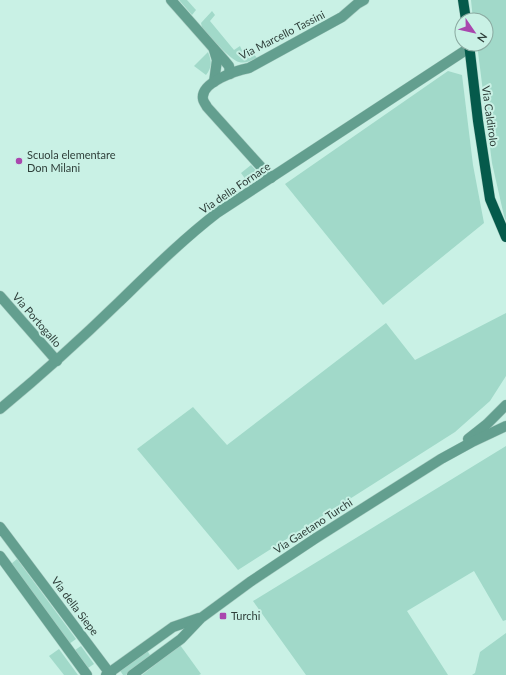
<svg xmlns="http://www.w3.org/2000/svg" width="506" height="675" viewBox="0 0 506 675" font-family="Lato,sans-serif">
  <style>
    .green { fill: #a1d9c9 }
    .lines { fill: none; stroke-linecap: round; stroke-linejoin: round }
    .minor-casing { stroke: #aacdc3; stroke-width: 11 }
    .major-casing { stroke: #aacdc3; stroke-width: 11 }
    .minor { stroke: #639f8f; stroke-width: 10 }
    .major { stroke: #055a4b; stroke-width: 10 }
    .poi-dot { fill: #a947ae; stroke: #c9f1e5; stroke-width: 1.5 }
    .labels { text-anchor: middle; stroke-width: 4; stroke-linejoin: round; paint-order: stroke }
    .street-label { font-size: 11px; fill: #2f3f3a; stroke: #c9f1e5 }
    .poi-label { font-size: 11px; fill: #2f3f3a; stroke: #c9f1e5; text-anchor: start }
  </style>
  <rect width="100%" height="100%" fill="#c9f1e5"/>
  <g class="green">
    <polygon points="179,0 187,0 196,10 192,15"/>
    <polygon points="471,0 506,0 506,221 504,216 492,163 477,44 486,44 486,20 473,20"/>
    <path d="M212,11l3,4 -5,6 24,29 6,-4 5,11 8,-4 4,5c-5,2 -12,6 -18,4 -9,-2 -29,-26 -37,-34l-1,-5z"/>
    <path d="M208,52c4,10 4,15 -2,23l-12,-9z"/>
    <polygon points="448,71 462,75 473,165 484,223 383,305 285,184"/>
    <polygon points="251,165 261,176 249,184 241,173"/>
    <polygon points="506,313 506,376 490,401 455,432 238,570 137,449 193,407 227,445 386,323 415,360"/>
    <polygon points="506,446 506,620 503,621 474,571 407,611 448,675 306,675 253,601"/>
    <polygon points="17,559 76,639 69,644 11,564"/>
    <polygon points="506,633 506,675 472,675 475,673 480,652"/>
    <polygon points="180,645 201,674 199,675 142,675"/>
    <polygon points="81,646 94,664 88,668 75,650"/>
    <polygon points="59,649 78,675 64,675 49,656"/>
    <polygon points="147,650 151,657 126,675 123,675 119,669"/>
  </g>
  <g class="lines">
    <g class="minor-casing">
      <g id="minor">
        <polyline points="171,0 224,60 229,66 230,74"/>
        <polyline points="214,82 217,60 214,50"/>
        <path d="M271,178l-64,-71c-1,-2 -4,-6 -4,-8 -3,-17 35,-29 46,-31l93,-51 15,-13 7,-4"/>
        <polyline points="0,296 57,361"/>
        <path d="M0,409c41,-34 80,-69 118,-106 32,-31 64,-63 99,-90l252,-165"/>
        <polyline points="468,439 487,424 506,405"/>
        <polyline points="0,527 111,675"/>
        <polyline points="0,556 87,675"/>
        <polyline points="106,675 173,627 199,618"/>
        <polyline points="132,675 181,639 201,618 250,582 316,538 441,459 472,442 506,426"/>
      </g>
    </g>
    <g class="major-casing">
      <g id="major">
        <polyline points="463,0 466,20"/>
        <polyline points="469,44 478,121 490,199 506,237"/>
      </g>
    </g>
    <use href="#minor" class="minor"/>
    <use href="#major" class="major"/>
  </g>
  <g class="poi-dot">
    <circle cx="19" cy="161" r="4"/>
    <rect x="219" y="612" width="8" height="8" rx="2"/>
  </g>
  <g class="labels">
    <g class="street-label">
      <text transform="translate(282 35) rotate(-27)" y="4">Via Marcello Tassini</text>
      <text transform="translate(490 116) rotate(82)" y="4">Via Caldirolo</text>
      <text transform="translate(235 188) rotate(-34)" y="4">Via della Fornace</text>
      <text transform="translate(37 320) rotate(49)" y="4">Via Portogallo</text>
      <text transform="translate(313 526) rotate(-33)" y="4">Via Gaetano Turchi</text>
      <text transform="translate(75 606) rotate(53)" y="4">Via della Siepe</text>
    </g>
    <g class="poi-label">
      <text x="27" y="159">Scuola elementare<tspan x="27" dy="13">Don Milani</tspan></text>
      <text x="231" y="620">Turchi</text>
    </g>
  </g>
  <g transform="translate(474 32) rotate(124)"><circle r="19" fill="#c9f1e5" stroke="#8baaa1"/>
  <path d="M0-3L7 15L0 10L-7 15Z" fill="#a947ae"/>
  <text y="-6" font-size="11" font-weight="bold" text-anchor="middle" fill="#2f3f3a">N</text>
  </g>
</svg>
